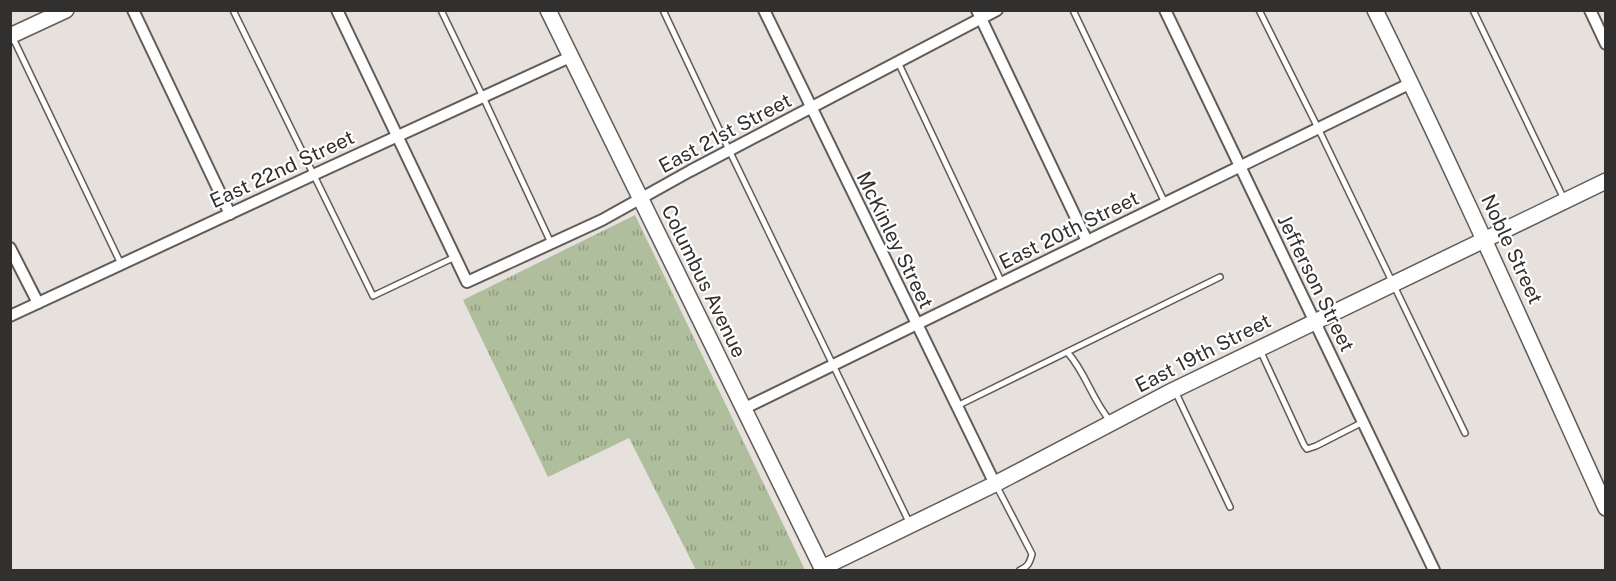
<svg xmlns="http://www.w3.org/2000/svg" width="1616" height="581" viewBox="0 0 1616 581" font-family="'Public Sans',sans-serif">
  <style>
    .park { fill: url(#park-tufts) }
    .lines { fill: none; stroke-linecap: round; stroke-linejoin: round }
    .lane-casing { stroke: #615c58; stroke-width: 8 }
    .street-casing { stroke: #615c58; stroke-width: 14 }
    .secondary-casing { stroke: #615c58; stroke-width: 18 }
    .lane { stroke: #fff; stroke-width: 5 }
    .street { stroke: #fff; stroke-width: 10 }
    .secondary { stroke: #fff; stroke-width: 15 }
    .labels { text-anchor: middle; stroke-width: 4.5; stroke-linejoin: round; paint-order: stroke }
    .street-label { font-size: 20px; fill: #32302e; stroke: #fff }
  </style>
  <defs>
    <pattern id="park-tufts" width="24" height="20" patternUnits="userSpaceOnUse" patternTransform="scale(1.5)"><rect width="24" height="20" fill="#afbe9c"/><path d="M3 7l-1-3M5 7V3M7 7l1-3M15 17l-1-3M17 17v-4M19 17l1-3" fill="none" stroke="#8f9b80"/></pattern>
  </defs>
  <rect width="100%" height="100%" fill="#e7e1dd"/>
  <polygon class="park" points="635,215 805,570 696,570 629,438 548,477 463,300"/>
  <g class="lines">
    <g class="lane-casing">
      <g id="lane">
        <polyline points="233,10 373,296 455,257"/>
        <polyline points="441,10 483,97 551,243"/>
        <polyline points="663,10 729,150 910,524"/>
        <polyline points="1073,10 1165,203"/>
        <polyline points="1259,10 1318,128 1465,433"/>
        <polyline points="1473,10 1564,199"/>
        <polyline points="12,36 121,264"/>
        <polyline points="898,62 1002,283"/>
        <polyline points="1260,350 1304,445 1307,449 1316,446 1363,422"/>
        <path d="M1068,353c18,20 24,47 43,69"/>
        <polyline points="1175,391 1230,507"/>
        <polyline points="957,406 1220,277"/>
        <path d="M996,485l36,69c-2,8 -4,13 -12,16"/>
      </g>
    </g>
    <g class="street-casing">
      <g id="street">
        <polyline points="133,10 230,214"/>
        <polyline points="337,10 467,282 602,220 690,171 997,10"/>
        <polyline points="764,10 995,484"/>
        <polyline points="977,10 1087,241"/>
        <polyline points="1165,10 1434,570"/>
        <polyline points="1590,10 1606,44"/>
        <polyline points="10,248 38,303"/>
        <polyline points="10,316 313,175 570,57"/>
        <polyline points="743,409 1411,83"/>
      </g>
    </g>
    <g class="secondary-casing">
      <g id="secondary">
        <polyline points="548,10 823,570"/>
        <path d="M1375,10c81,164 155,331 231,498"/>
        <polyline points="10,36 66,10"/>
        <polyline points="822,568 995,484 1174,390 1606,181"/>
      </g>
    </g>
    <use href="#lane" class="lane"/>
    <use href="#street" class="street"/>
    <use href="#secondary" class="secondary"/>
  </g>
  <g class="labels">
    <g class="street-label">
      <text transform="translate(725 133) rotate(-28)" y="7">East 21st Street</text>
      <text transform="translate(282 169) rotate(-25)" y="7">East 22nd Street</text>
      <text transform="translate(1069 230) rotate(-26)" y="7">East 20th Street</text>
      <text transform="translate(895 240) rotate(64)" y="7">McKinley Street</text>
      <text transform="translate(1512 249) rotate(65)" y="7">Noble Street</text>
      <text transform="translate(704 281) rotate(64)" y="7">Columbus Avenue</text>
      <text transform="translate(1316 283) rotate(64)" y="7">Jefferson Street</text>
      <text transform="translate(1203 353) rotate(-27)" y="7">East 19th Street</text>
    </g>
  </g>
  <rect width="1616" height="581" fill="none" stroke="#32302e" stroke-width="24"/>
</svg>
